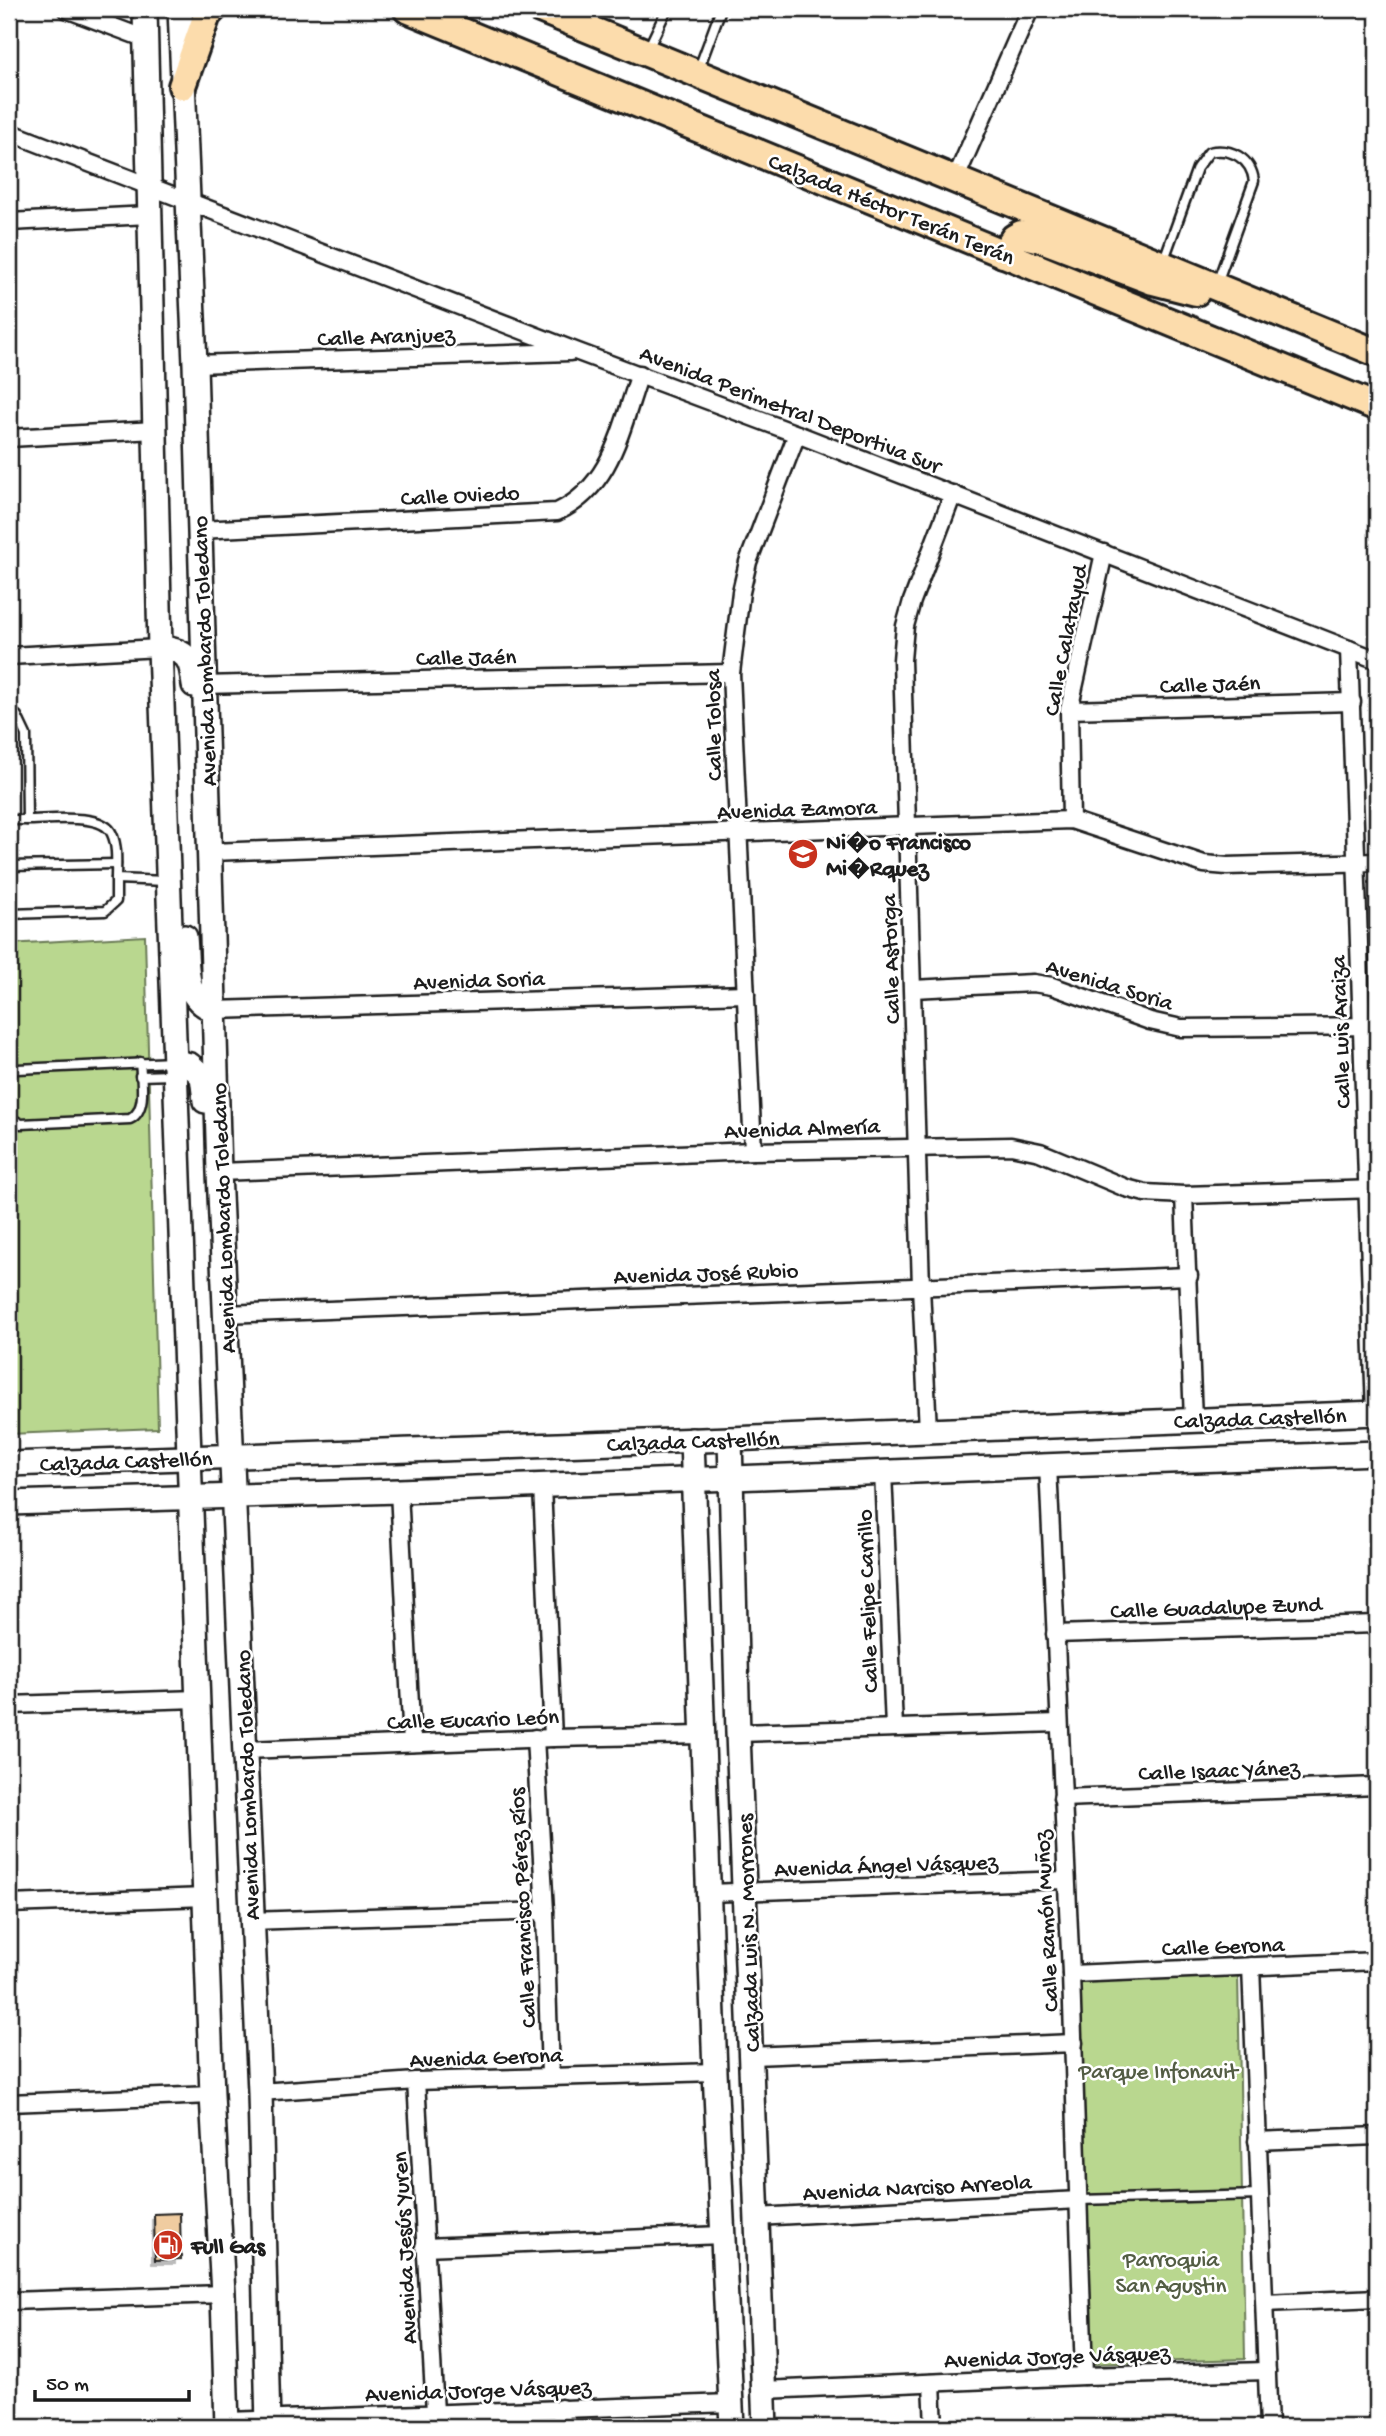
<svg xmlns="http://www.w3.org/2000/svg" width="1386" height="2436" viewBox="0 0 1386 2436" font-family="'Gochi Hand',sans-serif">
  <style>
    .green { fill: #b9d78f; stroke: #6a7a56; stroke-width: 2 }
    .building { fill: #f0cca0; stroke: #1c1c1c; stroke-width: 2; filter: url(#shadow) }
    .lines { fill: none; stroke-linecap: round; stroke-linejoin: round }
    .lane-casing { stroke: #1c1c1c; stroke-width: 13 }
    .street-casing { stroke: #1c1c1c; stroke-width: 21 }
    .secondary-casing { stroke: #1c1c1c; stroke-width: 28 }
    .primary-casing { stroke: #1c1c1c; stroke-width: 32 }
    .lane { stroke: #fff; stroke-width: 8 }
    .street { stroke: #fff; stroke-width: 16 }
    .secondary { stroke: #fff; stroke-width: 23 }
    .primary { stroke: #fcdcac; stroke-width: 26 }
    .labels { text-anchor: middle; stroke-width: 5; stroke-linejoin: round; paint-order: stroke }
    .street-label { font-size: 23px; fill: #1c1c1c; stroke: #fff }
    .poi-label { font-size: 23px; font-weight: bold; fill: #1c1c1c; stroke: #fff; text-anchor: start }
    .park-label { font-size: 23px; fill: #535d44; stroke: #fff }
  </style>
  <defs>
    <filter id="shadow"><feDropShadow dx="-6" dy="6" stdDeviation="0" flood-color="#0004"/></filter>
  </defs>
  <rect width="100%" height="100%" fill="#fff"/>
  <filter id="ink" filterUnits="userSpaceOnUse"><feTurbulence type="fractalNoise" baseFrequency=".0143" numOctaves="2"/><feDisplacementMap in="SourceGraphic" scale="14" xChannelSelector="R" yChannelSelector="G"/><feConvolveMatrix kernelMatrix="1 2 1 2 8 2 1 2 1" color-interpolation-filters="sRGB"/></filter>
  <g filter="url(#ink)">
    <g class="green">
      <polygon points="145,936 158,1428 9,1434 9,944"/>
      <polygon points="1238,1973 1245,2359 1089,2364 1072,1983"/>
    </g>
    <polygon class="building" points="180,2213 181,2259 155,2260 154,2214"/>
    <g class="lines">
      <g class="lane-casing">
        <g id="lane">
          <polyline points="647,51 667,9"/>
          <polyline points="698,71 721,9"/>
          <path d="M1163,262l34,-94 12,-16c21,-5 42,6 45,29l-37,102"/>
          <path d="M9,710l8,6 9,19 1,85c22,0 76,-8 85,14 6,13 4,31 4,45l50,2"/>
          <polyline points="9,820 27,820"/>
          <polyline points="9,866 116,864"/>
          <polyline points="9,914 105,911 116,901 116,879"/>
          <polyline points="9,1073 17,1069 173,1062"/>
          <polyline points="140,1076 172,1075"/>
          <path d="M9,1117l12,7 109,-5c18,-9 11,-40 10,-57"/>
          <polyline points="1079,2200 1260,2195"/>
        </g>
      </g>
      <g class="street-casing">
        <g id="street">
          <polyline points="66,9 146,39"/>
          <polyline points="9,132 578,352 797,434 1377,660"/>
          <polyline points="955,180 1030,9"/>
          <polyline points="9,222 149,215"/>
          <polyline points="195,364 570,352"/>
          <polyline points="9,438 155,430"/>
          <path d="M199,530l358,-18c55,-25 64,-85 83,-138"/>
          <polyline points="1349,649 1375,1413"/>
          <polyline points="9,656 160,648"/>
          <polyline points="203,685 731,673"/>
          <polyline points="1069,710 1352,702"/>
          <polyline points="1071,820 1069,710 1104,553"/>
          <polyline points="211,852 1071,820 1204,864 1227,866 1377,862"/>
          <polyline points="913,989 1033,983 1052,986 1150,1021 1181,1028 1377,1026"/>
          <polyline points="214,1010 746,994"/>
          <polyline points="753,1151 731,673 741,592 748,562 797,434"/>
          <polyline points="219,1172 753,1151 1011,1146 1040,1152 1126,1188 1145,1193 1184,1195 1377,1189"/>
          <polyline points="1184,1195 1193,1420"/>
          <polyline points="225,1314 1189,1276"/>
          <polyline points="928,1430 921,1287 902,660 905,626 912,601 953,494"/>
          <polyline points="1048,1465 1071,1974 1084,2376"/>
          <polyline points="883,1472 894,1727"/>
          <polyline points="542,1486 553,1738"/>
          <polyline points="399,1491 412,1743"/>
          <polyline points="1055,1634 1377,1624"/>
          <polyline points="9,1705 198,1699"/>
          <polyline points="738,1733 1059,1723"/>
          <polyline points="535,1738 545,1911 550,2076"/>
          <polyline points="244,1750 553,1738 702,1735"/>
          <polyline points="1062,1798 1377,1786"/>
          <polyline points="708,1893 1066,1880"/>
          <polyline points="9,1904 206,1897"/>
          <polyline points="250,1921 545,1911"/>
          <polyline points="1251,1966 1269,2427"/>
          <polyline points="1071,1974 1377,1961"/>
          <polyline points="751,2056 1074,2043"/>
          <polyline points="416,2081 435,2412"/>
          <polyline points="260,2092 416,2081 715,2072"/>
          <polyline points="9,2103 212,2095"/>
          <polyline points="1257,2141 1377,2136"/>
          <polyline points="756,2217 1079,2200"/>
          <polyline points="424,2247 722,2235"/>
          <polyline points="9,2301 223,2294"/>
          <polyline points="1265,2303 1377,2298"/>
          <polyline points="932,2383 934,2427"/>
          <polyline points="764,2390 1084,2376 1267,2371"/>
          <polyline points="561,2408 562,2427"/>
          <polyline points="227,2421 731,2403"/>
        </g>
      </g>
      <g class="secondary-casing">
        <g id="secondary">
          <polyline points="145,9 160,648 212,2095 223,2294 227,2427"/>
          <polyline points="180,9 195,364 219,1172 260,2092 268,2427"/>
          <path d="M160,648c28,2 31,11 34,37"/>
          <path d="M185,937c3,30 -3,61 29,73"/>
          <polyline points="176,1062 190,1065 202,1076 205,1101"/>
          <polyline points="730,1439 738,1733 765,2427"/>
          <polyline points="692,1440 715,2072 732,2427"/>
          <polyline points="9,1464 730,1439 1377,1413"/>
          <polyline points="9,1503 399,1491 1377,1453"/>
        </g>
      </g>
      <g class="primary-casing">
        <g id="primary">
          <polyline points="407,9 1377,407"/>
          <polyline points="540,9 1377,353"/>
          <polyline points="182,86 207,15 213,9"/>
          <polyline points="1003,254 1014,238 1021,234 1042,239 1153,281 1196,292"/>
        </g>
      </g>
      <use href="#lane" class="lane"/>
      <use href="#street" class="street"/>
      <use href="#secondary" class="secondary"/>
      <use href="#primary" class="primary"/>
    </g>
  </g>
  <defs>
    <g id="school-disc" transform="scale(1.575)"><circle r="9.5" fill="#c8321e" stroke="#fff"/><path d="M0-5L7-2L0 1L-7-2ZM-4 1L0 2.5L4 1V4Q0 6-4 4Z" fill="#fff"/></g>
    <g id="fuel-disc" transform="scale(1.575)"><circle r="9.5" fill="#c8321e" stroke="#fff"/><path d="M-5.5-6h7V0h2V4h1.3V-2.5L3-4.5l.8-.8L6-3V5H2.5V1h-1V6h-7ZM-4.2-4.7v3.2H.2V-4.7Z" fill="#fff"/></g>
  </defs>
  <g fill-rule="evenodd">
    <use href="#school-disc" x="803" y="854"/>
    <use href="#fuel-disc" x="168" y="2245"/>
  </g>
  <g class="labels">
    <g class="street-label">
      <text transform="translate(892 208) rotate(22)" y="8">Calzada Héctor Terán Terán</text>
      <text transform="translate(386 335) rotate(-2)" y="8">Calle Aranjuez</text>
      <text transform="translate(791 408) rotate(21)" y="8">Avenida Perimetral Deportiva Sur</text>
      <text transform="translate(460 494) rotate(-3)" y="8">Calle Oviedo</text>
      <text transform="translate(1064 640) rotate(-79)" y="8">Calle Calatayud</text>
      <text transform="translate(203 651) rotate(-92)" y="8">Avenida Lombardo Toledano</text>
      <text transform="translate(466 656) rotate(-1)" y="8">Calle Jaén</text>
      <text transform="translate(1210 683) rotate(-2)" y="8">Calle Jaén</text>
      <text transform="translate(712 725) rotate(-91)" y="8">Calle Tolosa</text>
      <text transform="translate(797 808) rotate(-2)" y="8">Avenida Zamora</text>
      <text transform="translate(889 959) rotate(-92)" y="8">Calle Astorga</text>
      <text transform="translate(479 979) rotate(-2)" y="8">Avenida Soria</text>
      <text transform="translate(1110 983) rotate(17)" y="8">Avenida Soria</text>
      <text transform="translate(1339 1032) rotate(-92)" y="8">Calle Luis Araiza</text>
      <text transform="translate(802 1127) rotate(-2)" y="8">Avenida Almería</text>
      <text transform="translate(222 1218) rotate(-92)" y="8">Avenida Lombardo Toledano</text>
      <text transform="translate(706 1272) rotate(-2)" y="8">Avenida José Rubio</text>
      <text transform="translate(1260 1417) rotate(-2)" y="8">Calzada Castellón</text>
      <text transform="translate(693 1440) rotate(-2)" y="8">Calzada Castellón</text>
      <text transform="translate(126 1460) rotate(-2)" y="8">Calzada Castellón</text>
      <text transform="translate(866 1601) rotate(-92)" y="8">Calle Felipe Carrillo</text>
      <text transform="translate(1216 1606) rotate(-2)" y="8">Calle Guadalupe Zund</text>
      <text transform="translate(473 1718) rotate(-2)" y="8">Calle Eucario León</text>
      <text transform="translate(1219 1769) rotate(-2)" y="8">Calle Isaac Yánez</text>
      <text transform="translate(246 1785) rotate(-92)" y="8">Avenida Lombardo Toledano</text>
      <text transform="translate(886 1864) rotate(-2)" y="8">Avenida Ángel Vásquez</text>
      <text transform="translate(521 1908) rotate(-93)" y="8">Calle Francisco Pérez Ríos</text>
      <text transform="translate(1045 1921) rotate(-93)" y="8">Calle Ramón Muñoz</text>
      <text transform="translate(747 1933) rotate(-92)" y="8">Calzada Luis N. Morrones</text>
      <text transform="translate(1223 1945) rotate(-2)" y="8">Calle Gerona</text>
      <text transform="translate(486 2056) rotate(-2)" y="8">Avenida Gerona</text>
      <text transform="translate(917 2186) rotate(-3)" y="8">Avenida Narciso Arreola</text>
      <text transform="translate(403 2248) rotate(-93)" y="8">Avenida Jesús Yuren</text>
      <text transform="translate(1057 2355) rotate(-2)" y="8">Avenida Jorge Vásquez</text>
      <text transform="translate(478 2389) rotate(-2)" y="8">Avenida Jorge Vásquez</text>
    </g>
    <g class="poi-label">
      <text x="826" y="849">Ni�o Francisco<tspan x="826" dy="26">Mi�Rquez</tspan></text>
      <text x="191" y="2253">Full Gas</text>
    </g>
    <g class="park-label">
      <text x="1158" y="2078">Parque Infonavit</text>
      <text x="1171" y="2266">Parroquia<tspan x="1171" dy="26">San Agustin</tspan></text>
    </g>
  </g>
  <rect width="1386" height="2436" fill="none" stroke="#fff" stroke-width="35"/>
  <rect x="18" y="18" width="1351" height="2401" fill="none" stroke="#1c1c1c" stroke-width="2.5" filter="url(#ink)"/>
  <path d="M35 2390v10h154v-10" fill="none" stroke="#1c1c1c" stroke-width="3.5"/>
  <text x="46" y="2390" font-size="21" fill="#1c1c1c" stroke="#ffffff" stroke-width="5" paint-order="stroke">50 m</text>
</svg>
